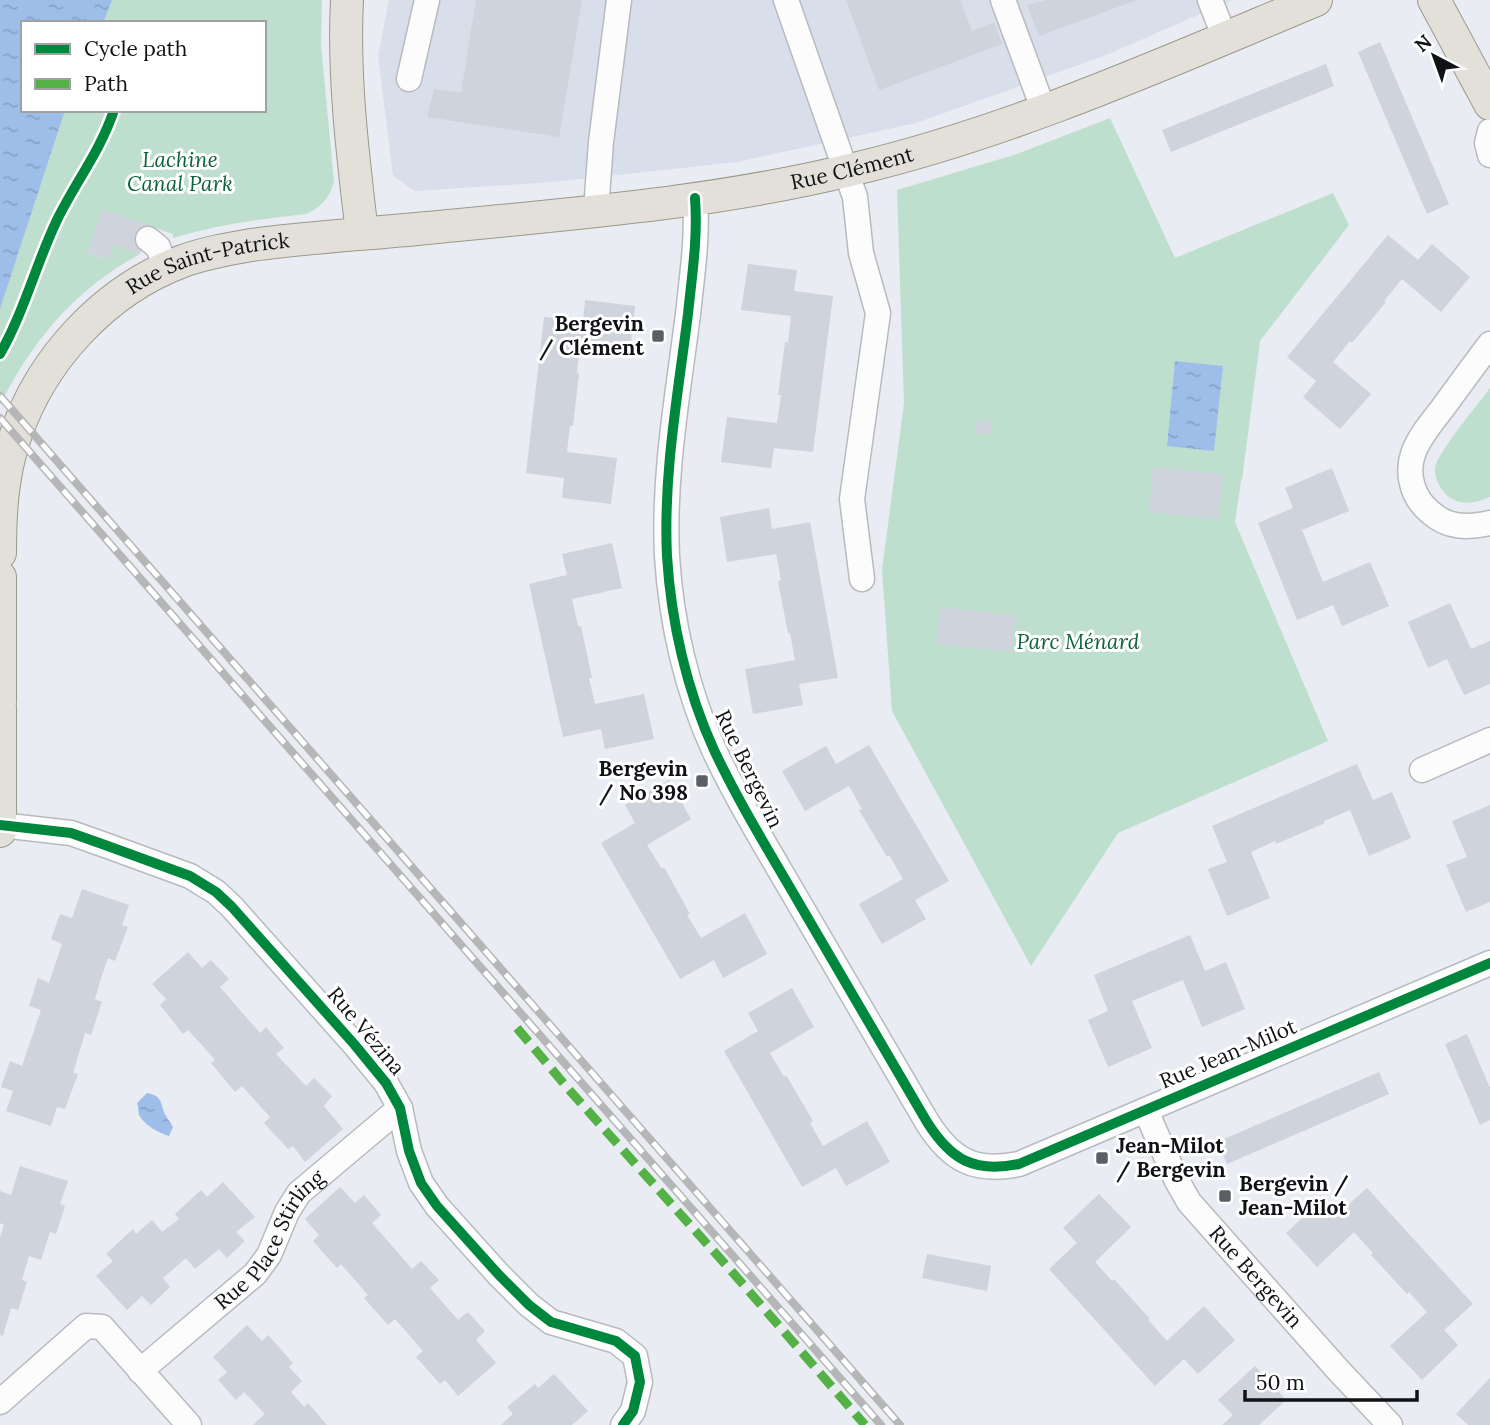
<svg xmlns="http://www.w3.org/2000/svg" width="1490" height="1425" viewBox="0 0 1490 1425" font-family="Lora,serif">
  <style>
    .built { fill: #d8deea }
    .green { fill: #bedfcd; fill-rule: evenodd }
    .water { fill: url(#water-ripples) }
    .building { fill: #ced3dc }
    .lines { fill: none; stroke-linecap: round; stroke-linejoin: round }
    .minor-casing { stroke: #b8babf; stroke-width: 27 }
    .major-casing { stroke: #9b998c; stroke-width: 34 }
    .minor { stroke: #fcfcfd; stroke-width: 24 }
    .major { stroke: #e2e0d8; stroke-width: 32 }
    .rail-casing { stroke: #b6b6b8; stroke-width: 8 }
    .rail { stroke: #fff; stroke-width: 5; stroke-dasharray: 16; stroke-linecap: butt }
    .quiet { stroke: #54b145; stroke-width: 9; stroke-dasharray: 18 9; stroke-linecap: butt }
    .cycleway-casing { stroke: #fff; stroke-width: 15 }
    .cycleway { stroke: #00873e; stroke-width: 10 }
    .poi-dot { fill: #5c5e63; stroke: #fff; stroke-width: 2.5 }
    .labels { text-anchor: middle; stroke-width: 6; stroke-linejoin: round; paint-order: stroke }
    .park-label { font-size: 21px; font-style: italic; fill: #0d6238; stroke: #fff }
    .street-label { font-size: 21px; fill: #101216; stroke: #fff }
    .poi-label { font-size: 21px; font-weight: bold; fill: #101216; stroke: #fff; text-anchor: end }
  </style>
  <defs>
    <pattern id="water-ripples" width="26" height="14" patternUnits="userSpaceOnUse" patternTransform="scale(1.75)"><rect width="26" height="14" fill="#9dbee9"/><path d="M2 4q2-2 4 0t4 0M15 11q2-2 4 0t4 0" fill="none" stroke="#86a2c7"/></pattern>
  </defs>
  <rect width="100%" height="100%" fill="#e9ecf2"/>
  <polygon class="built" points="389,0 1232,0 1104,56 916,123 737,162 552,182 415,191 393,176 378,56"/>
  <g class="green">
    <path d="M0,0h322l-1,45 13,137c-5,16 -12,25 -28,32 -45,5 -89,11 -133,24v-4l-71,-24 -14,43 20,6 5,-14 27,9c-12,7 -25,14 -36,23 -46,33 -79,78 -104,128zM23,23h241v87h-241z"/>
    <polygon points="1110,118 1175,258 1333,193 1349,225 1260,341 1242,480 1241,481 1235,522 1328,741 1118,833 1031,966 892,711 882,570 904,403 897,190 1017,154"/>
    <path d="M1490,388v109c-13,6 -29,9 -41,0 -8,-6 -15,-19 -14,-29 2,-15 44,-65 55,-80z"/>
  </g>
  <g class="water">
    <polygon points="0,0 112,0 103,23 23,23 23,110 65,110 0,309"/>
    <polygon points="1175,361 1223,366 1214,451 1167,446"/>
    <path d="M147,1093c17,3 13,12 19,23 2,4 5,7 7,11l-4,9c-10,-3 -25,-11 -30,-21 0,-1 -1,-11 -2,-12z"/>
  </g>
  <g class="building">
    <polygon points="476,0 582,0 559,137 427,117 434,89 461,93"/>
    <polygon points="846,0 960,0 972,31 994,22 1002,44 879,90"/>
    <polygon points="1047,0 1137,0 1039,36 1027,5"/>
    <polygon points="1380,42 1449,204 1427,214 1358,52"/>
    <polygon points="1326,64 1334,86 1171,152 1162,130"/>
    <polygon points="102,210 149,225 140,254 113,245 109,259 88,253"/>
    <polygon points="1388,235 1418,260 1432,244 1470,277 1441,312 1402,279 1384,301 1386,302 1352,343 1350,341 1333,362 1371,394 1340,429 1303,397 1316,381 1287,357"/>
    <polygon points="748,264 797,270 794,291 833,296 813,452 774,448 771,468 721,462 727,417 777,423 781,395 778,395 785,342 788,343 791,316 741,310"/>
    <polygon points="585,300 635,306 630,351 580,345 577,373 579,373 573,426 570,426 567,452 617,458 611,504 562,498 564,478 526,473 544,317 583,321"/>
    <polygon points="977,420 992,422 990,435 975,433"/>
    <polygon points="1153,467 1223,474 1219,519 1149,512"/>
    <polygon points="1332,468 1349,511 1302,530 1323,582 1370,562 1389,606 1342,626 1333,605 1297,620 1258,523 1293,508 1285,488"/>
    <polygon points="769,508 772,529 810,522 838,678 799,684 803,705 753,714 745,669 795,660 790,633 788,633 778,581 781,580 776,554 727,562 720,517"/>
    <polygon points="612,543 622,588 572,599 578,626 581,626 592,678 589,678 595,704 644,694 654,739 605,749 601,729 563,737 529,584 567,575 562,554"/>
    <polygon points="1450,603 1471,649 1490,641 1490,684 1464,695 1447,659 1428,668 1408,622"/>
    <polygon points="940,607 1016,616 1011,652 936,644"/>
    <polygon points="869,745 949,881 915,900 926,919 882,944 859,904 903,879 889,855 887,857 859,810 862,809 849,786 805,811 782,771 826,746 836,764"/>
    <polygon points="1357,764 1373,800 1392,792 1411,838 1369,856 1350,810 1324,821 1325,823 1276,844 1275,841 1251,852 1270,898 1227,916 1208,869 1227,862 1212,826"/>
    <polygon points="669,780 691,819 647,845 662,869 664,867 690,914 687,915 701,938 745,913 767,954 723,978 714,960 680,979 601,843 635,823 625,805"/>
    <polygon points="1490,805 1490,902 1466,912 1446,865 1467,857 1452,821"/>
    <polygon points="82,889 129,905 122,925 128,927 115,961 108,958 101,978 95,999 102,1002 91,1035 85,1033 73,1073 78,1074 65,1109 57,1107 51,1126 6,1111 13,1091 1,1087 10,1061 22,1066 41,1010 29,1006 38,978 49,983 62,944 51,939 60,914 72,918"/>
    <polygon points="1190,935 1205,971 1226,962 1245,1009 1202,1027 1183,980 1132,1001 1152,1048 1108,1067 1088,1020 1108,1011 1094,975"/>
    <polygon points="188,952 202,968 211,960 229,979 220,987 260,1033 266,1027 284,1048 276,1054 306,1086 314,1078 332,1096 324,1106 343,1129 305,1162 293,1146 288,1149 264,1123 270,1117 242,1086 235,1092 211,1063 215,1060 201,1044 188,1030 183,1034 160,1005 166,999 152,984"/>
    <polygon points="792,988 814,1027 770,1053 784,1077 786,1075 813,1121 810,1123 823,1146 867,1121 890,1162 846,1186 836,1168 802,1187 724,1051 758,1031 748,1013"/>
    <polygon points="1467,1034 1490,1088 1490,1120 1480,1125 1445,1044"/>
    <polygon points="1379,1072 1389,1094 1227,1164 1217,1142"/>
    <polygon points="20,1166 68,1181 60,1204 65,1206 56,1234 50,1232 41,1260 29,1256 22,1280 27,1282 18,1310 11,1308 3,1336 0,1335 0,1237 4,1225 0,1223 0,1191 11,1195"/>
    <polygon points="223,1182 255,1217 236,1232 245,1241 227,1258 219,1249 195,1269 186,1258 163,1278 170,1287 151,1305 142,1296 127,1310 96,1276 113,1261 106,1254 133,1229 136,1234 152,1220 162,1232 179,1219 175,1214 201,1190 207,1197"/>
    <polygon points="340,1187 355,1203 364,1195 381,1215 372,1223 412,1269 421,1261 439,1280 430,1288 458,1320 468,1312 485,1331 476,1340 496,1363 458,1396 445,1380 440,1384 416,1357 423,1351 395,1319 388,1325 364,1298 368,1295 341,1264 337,1268 313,1241 319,1235 305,1219"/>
    <polygon points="1367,1188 1473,1304 1444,1330 1458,1345 1422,1380 1390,1346 1427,1312 1409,1292 1407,1294 1371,1255 1373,1253 1354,1232 1317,1267 1286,1233 1323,1199 1338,1214"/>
    <polygon points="1099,1194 1131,1227 1095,1262 1112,1281 1114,1279 1150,1319 1148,1320 1167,1341 1204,1306 1235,1340 1198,1374 1184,1359 1155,1386 1049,1269 1077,1243 1063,1228"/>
    <polygon points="927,1254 991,1266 987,1291 922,1278"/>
    <polygon points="247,1325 262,1341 268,1335 293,1363 289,1367 302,1381 291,1392 304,1407 308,1403 327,1425 253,1425 265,1414 244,1392 236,1400 218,1380 227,1372 213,1357"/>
    <polygon points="1255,1366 1286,1400 1259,1425 1222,1425 1233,1415 1218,1400"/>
    <polygon points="554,1374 588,1411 572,1425 501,1425 513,1414 507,1407 535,1384 538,1388"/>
    <polygon points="1490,1378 1490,1425 1468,1425 1456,1414"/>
  </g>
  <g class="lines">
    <g class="minor-casing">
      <g id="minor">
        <polyline points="786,0 855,197 861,253 878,313 852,499 862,579"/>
        <polyline points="1003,0 1044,111"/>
        <polyline points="1210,0 1225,38"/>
        <polyline points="409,79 427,0"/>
        <polyline points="1490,131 1487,143 1490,155"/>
        <path d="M695,198c3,41 -3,76 -7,116 -10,80 -25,161 -21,242 4,66 20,135 47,194 25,53 56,103 85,153 42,73 85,146 128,219 24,38 47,51 92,42l471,-201"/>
        <polyline points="596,210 601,142 619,0"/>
        <polyline points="148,239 158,247 166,268"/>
        <path d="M1490,344c-16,21 -32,43 -48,65 -10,13 -23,28 -29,45 -7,21 0,44 17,58 17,16 38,16 60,11"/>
        <polyline points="1422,770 1490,740"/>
        <polyline points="0,825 71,833 105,845 190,876 216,892 232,907 354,1044 386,1083 400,1108 409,1151 421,1183 437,1206 499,1275 529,1305 551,1322 616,1341 635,1356 640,1382 633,1411 623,1425"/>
        <path id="s1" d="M1146,1111l30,68 13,23 150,169 51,54"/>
        <path id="s2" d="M140,1371l115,-97 14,-19 18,-43 12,-19 101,-85"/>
        <polyline points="0,1402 86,1326 102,1327 189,1425"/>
      </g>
    </g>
    <g class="major-casing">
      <g id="major">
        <path d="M347,0c-4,78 6,156 15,233"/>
        <polyline points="1434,0 1490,104"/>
        <path id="s3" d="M0,553c0,-39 2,-78 15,-116 26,-78 90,-147 168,-176 22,-8 45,-12 68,-16 58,-8 117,-11 176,-17 143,-14 288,-25 427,-59 160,-38 311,-106 462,-169"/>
        <polyline points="0,577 0,701"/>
        <polyline points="0,708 0,831"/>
      </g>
    </g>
    <use href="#minor" class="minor"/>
    <use href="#major" class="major"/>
    <g class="rail-casing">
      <g id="rail">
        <polyline points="0,396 900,1425"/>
        <polyline points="0,418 881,1425"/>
      </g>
    </g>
    <use href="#rail" class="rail"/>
    <polyline class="quiet" points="517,1028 571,1092 734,1274 865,1425"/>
    <g class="cycleway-casing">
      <g id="cycleway">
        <path d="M695,198c3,41 -3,76 -7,116 -10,80 -25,161 -21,242 4,66 20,135 47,194 25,53 56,103 85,153 42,73 85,146 128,219 24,38 47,51 92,42l471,-201"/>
        <path d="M0,354c24,-42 36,-90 57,-134 18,-37 44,-70 57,-110"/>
        <polyline points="0,825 71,833 105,845 190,876 216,892 232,907 354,1044 386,1083 400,1108 409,1151 421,1183 437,1206 499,1275 529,1305 551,1322 616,1341 635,1356 640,1382 633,1411 623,1425"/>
      </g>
    </g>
    <use href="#cycleway" class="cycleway"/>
  </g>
  <g class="poi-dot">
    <rect x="651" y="329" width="14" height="14" rx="3.5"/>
    <rect x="695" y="774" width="14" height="14" rx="3.5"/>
    <rect x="1095" y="1151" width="14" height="14" rx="3.5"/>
    <rect x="1218" y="1189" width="14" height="14" rx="3.5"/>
  </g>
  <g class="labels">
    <g class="park-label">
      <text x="180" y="167">Lachine<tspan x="180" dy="24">Canal Park</tspan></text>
      <text x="1078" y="649">Parc Ménard</text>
    </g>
    <g class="street-label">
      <text dy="7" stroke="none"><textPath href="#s3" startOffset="1045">Rue Clément</textPath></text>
      <text dy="7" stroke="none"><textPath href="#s3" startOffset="392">Rue Saint-Patrick</textPath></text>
      <text transform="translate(749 769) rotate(64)" y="7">Rue Bergevin</text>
      <text transform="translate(366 1031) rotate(50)" y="7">Rue Vézina</text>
      <text transform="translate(1228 1054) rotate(-23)" y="7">Rue Jean-Milot</text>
      <text dy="7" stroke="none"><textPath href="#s2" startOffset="187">Rue Place Stirling</textPath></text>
      <text dy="7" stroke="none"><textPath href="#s1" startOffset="201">Rue Bergevin</textPath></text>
    </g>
    <g class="poi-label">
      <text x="644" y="331">Bergevin<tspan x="644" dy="24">/ Clément</tspan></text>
      <text x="688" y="776">Bergevin<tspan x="688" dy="24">/ No 398</tspan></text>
      <text x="1116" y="1153" text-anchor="start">Jean-Milot<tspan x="1116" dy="24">/ Bergevin</tspan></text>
      <text x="1239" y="1191" text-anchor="start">Bergevin /<tspan x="1239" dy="24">Jean-Milot</tspan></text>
    </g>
  </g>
  <rect x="21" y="21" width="245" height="91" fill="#ffffff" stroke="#9fa0a2" stroke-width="2"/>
  <rect x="35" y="44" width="35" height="10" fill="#00873e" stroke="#9fa0a2" stroke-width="2"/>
  <text x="84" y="56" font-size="21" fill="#101216">Cycle path</text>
  <rect x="35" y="79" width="35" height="10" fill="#54b145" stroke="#9fa0a2" stroke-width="2"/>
  <text x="84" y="91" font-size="21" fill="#101216">Path</text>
  <g transform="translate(1434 56) rotate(319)" stroke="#ffffff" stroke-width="5" paint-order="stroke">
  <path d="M0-5L12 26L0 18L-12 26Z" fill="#101216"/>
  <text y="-10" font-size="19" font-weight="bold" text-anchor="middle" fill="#101216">N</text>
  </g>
  <path d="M1245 1390v10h172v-10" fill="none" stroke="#101216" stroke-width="3.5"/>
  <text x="1256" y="1390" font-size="21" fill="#101216" stroke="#ffffff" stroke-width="5" paint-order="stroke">50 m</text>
</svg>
